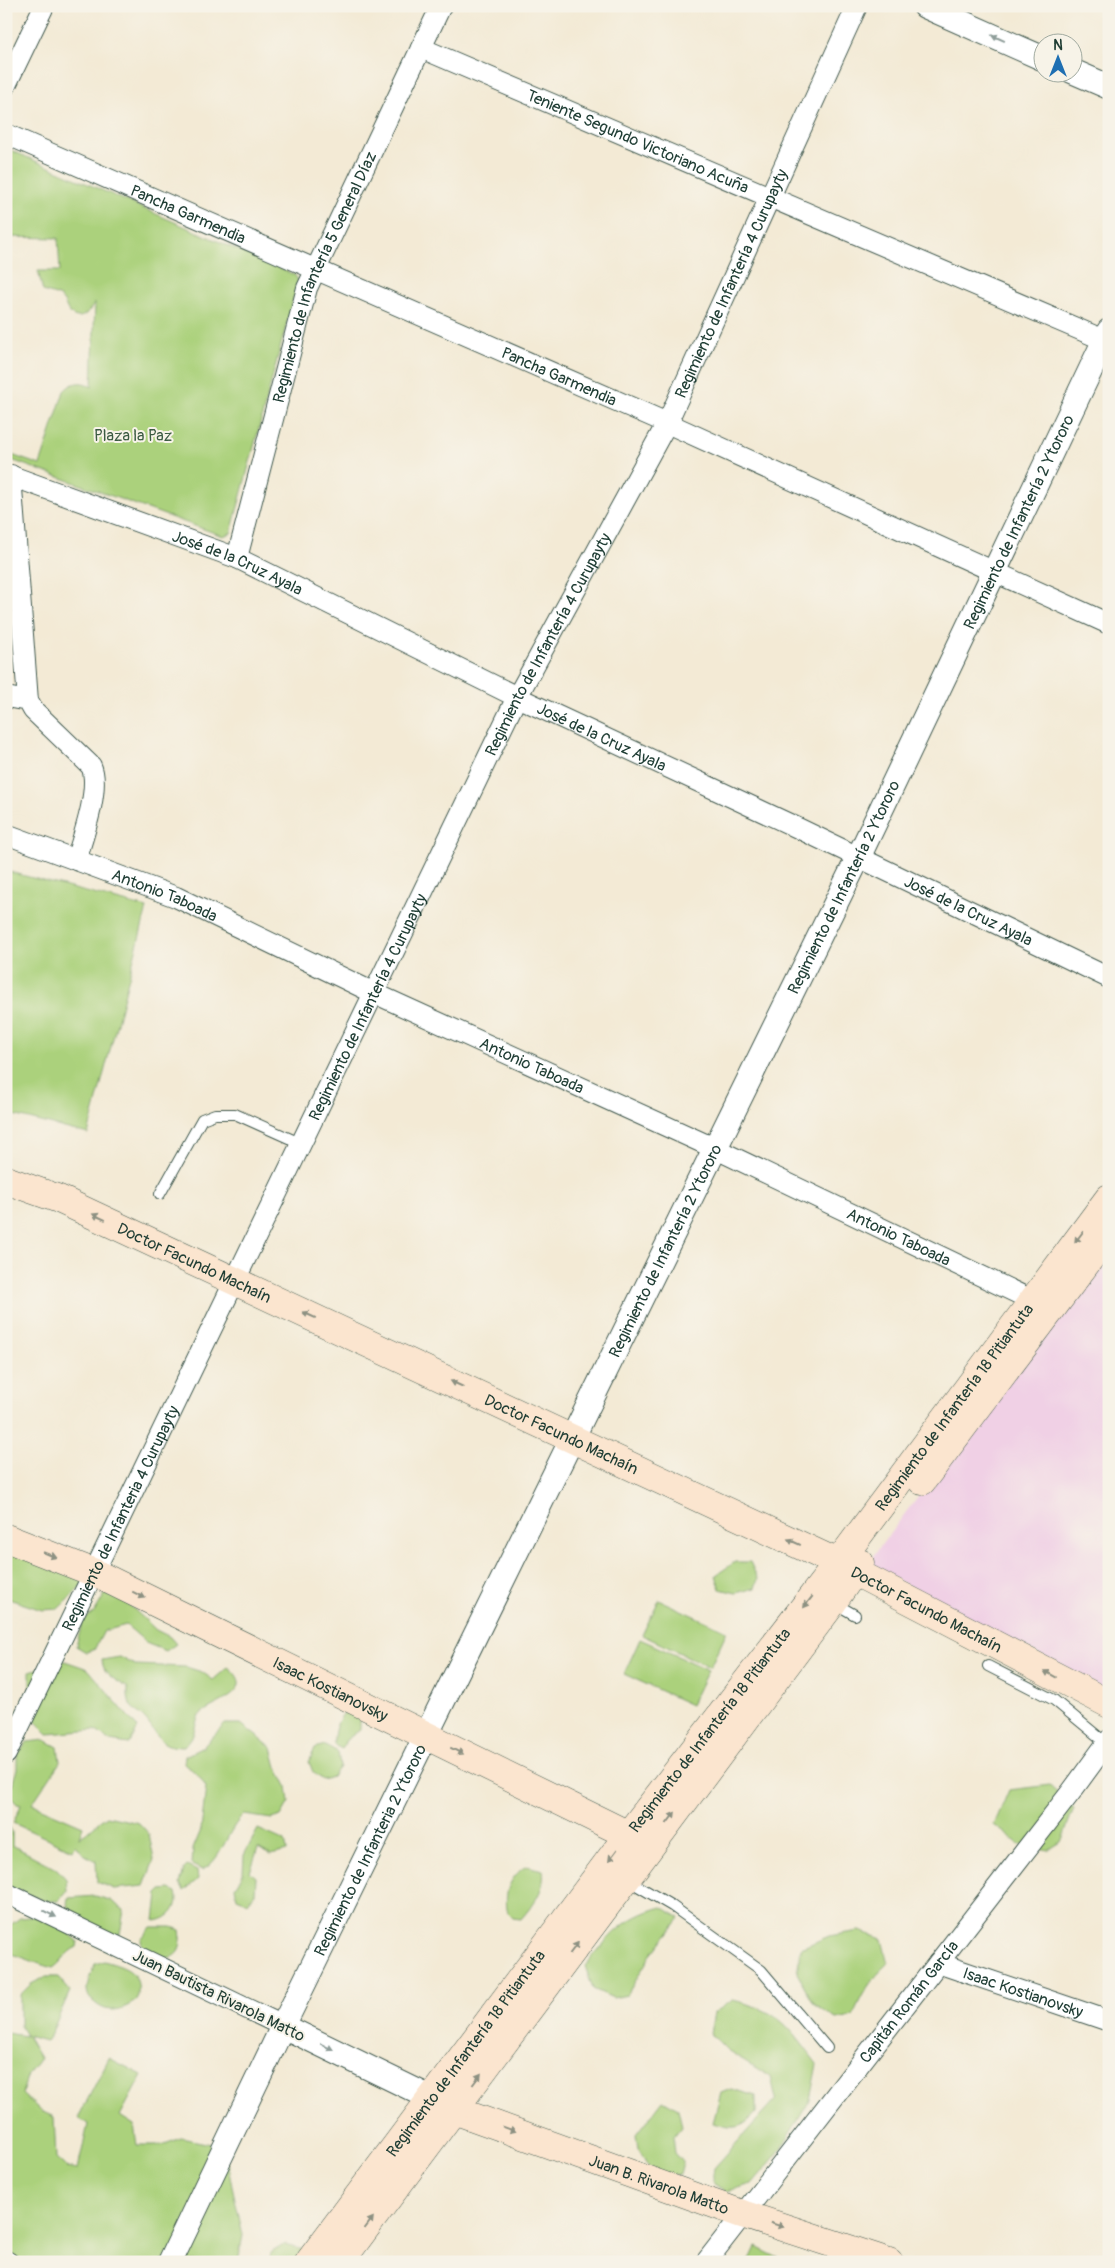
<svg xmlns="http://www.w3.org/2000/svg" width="1115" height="2268" viewBox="0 0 1115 2268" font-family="Pangolin,sans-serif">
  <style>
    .built { fill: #f0d0e5 }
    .green { fill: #abd17c; stroke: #658758 }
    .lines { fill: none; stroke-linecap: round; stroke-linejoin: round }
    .service-casing { stroke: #3f574c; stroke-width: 12 }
    .minor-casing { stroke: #3f574c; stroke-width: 22 }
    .tertiary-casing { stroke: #3f574c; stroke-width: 26 }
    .secondary-casing { stroke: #3f574c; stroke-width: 29 }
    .service { stroke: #fff; stroke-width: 10 }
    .minor { stroke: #fff; stroke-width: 20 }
    .tertiary { stroke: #fff; stroke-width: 24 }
    .secondary { stroke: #fbe5cf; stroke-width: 28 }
    .oneway { fill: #8f9e9a }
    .oneway2 { fill: #8d9182 }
    .labels { text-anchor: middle; stroke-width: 4; stroke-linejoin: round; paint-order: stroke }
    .street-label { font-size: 16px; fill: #1f3d34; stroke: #f7f3e8 }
    .park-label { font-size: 16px; fill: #3b5b42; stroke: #f7f3e8 }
  </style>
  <rect width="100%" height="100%" fill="#f7f3e8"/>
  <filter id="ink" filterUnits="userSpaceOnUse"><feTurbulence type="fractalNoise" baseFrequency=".02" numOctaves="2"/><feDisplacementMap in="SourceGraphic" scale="10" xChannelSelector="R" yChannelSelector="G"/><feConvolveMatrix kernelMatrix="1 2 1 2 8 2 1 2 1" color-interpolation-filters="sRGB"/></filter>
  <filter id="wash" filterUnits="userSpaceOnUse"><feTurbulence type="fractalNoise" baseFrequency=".0096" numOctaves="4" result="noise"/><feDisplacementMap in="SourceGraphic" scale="20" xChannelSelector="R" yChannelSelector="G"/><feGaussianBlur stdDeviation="1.12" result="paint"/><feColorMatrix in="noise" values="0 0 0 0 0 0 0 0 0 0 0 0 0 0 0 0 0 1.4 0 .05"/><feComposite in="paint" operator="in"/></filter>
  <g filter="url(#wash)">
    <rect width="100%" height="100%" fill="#f3ead5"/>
    <polygon class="built" points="1109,1243 1109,1692 867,1564"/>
    <g class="green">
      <path d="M6,148l289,127 3,6 -67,252 -8,3 -217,-78v-5l34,12 24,-74c8,-9 18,-11 28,-4l3,-84c-5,7 -14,21 -25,10 -4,-4 -4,-10 -8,-14 -5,-5 -12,-5 -19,-8l-5,-20h22l-2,-33 -52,-1z"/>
      <polygon points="6,871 147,908 88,1134 6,1113"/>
      <polygon points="6,1539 95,1573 58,1609 42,1610 9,1599 6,1597"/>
      <polygon points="735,1562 750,1562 758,1579 755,1588 736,1593 720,1589 716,1575"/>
      <polygon points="105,1594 122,1598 156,1630 170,1637 176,1644 166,1651 148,1644 126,1625 104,1631 94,1650 86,1652 76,1646 83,1620 94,1613"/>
      <polygon points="659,1600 727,1631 710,1667 642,1635"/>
      <polygon points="640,1639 708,1670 691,1705 624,1674"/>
      <path d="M120,1657l15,8 51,2 16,5 11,8 15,-13c34,27 -20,36 -29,49 -3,5 -4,13 -6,19 -2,4 -6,8 -9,12 -23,0 -24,-8 -36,-24 -12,-16 -21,-11 -20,-35 -11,-8 -25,-12 -26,-28z"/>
      <polygon points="65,1661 88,1669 138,1728 129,1744 110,1741 95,1730 48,1734 30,1716 30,1671"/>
      <path d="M346,1710l14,6v14l-14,10 -4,9 -8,-4c-1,-14 3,-24 12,-35z"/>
      <path d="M225,1724h16l31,24 5,19 10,19 2,16 -8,14 -9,3 -28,-4c-18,15 -21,45 -42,55l-10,-5 1,-16 8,-19 5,-43 -7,-11 -15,-13 1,-7 18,-9z"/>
      <path d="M45,1740l13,7 2,15 -28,42 51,22 -4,12c11,-6 17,-16 28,-22l32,7 10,11 5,26 -10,26 -30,3 -17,-7 -1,-21 -12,-6 -8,-10 -3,5 -60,-27 8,-18 -4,-1 -8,-9 8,-26v-13l10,-14z"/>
      <polygon points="325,1745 338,1752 340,1767 332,1777 323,1780 313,1772 309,1762 315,1748"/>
      <polygon points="1050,1785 1074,1808 1061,1842 1048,1850 1019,1844 994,1825 1009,1790"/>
      <polygon points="6,1821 12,1832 12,1845 57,1869 66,1879 67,1891 58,1901 45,1901 6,1886"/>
      <polygon points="258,1829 285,1841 287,1851 271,1855 258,1848 250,1872 256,1877 255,1893 247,1902 237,1898 235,1887 243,1874 244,1855"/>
      <polygon points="187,1866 197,1871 198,1879 184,1891 180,1884 184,1869"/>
      <path d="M526,1866l17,4c3,19 -10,35 -22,49l-8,-1 -5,-5c-5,-20 2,-36 18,-47z"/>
      <path d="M170,1889l6,3c4,16 -6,27 -21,29l3,-27 4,-4z"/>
      <path d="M95,1896l15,4 14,10 -4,24 -11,4c-17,-10 -47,-17 -41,-40z"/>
      <path d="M662,1907l18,11 -30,38 -23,39 -14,3 -20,-9 -8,-23c25,-30 37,-48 77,-59z"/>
      <path d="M39,1916l18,8 21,17 -1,6c-13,6 -13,14 -24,21 -17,-4 -30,-12 -47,-15v-25l14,-10z"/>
      <path d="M151,1927h21l8,3c5,32 -13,30 -37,26l-2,-17z"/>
      <path d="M859,1931l23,8 6,25c-17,15 -27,31 -35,52l-17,3 -22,-15 -17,-31 4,-25 28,-12z"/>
      <path d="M104,1961c24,7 39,11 33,39 -14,10 -28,15 -42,3 -5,-4 -7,-6 -8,-13 0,-8 5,-18 8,-26z"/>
      <polygon points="45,1977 58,1977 70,1991 51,2034 46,2041 27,2036 40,2058 28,2075 22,2093 41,2111 54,2117 56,2158 66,2167 78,2169 88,2124 78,2118 109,2058 142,2075 120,2116 134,2125 137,2145 162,2145 181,2138 211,2144 227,2163 243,2235 238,2262 6,2262 6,2033 26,2036 20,2025 20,1995 31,1984"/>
      <path d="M733,2000c49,12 55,26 84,64l-7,36 -32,53 -26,31 -25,7 -15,-8 2,-15 62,-69 -5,-22 -44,-27 -17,-17 4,-20z"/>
      <path d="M731,2089l25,7v17c-14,16 -22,17 -43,10l8,-30z"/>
      <polygon points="663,2100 678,2109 682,2126 673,2137 675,2153 683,2162 680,2174 666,2176 652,2173 638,2149 636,2135"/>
      <polygon points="286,2244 307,2250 309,2262 269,2262 270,2253"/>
      <polygon points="756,2247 786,2262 749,2262"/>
    </g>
  </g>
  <g filter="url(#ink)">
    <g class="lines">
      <g class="service-casing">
        <g id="service">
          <polyline points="160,1194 202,1119 215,1114 235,1114 302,1144"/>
          <polyline points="834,1603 855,1615"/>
          <polyline points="988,1666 1054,1700 1106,1743"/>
          <polyline points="626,1879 672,1906 761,1970 827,2048"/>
        </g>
      </g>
      <g class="minor-casing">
        <g id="minor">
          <path id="s1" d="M421,48l683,292"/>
          <polyline points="6,85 44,6"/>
          <path id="s2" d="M6,134l661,289 442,201"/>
          <path id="s3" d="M6,474l231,84 280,139 283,132 309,149"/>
          <path d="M11,475l17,226 5,9 58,56c10,21 -8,71 -15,94"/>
          <path id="s4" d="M237,558l70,-270 134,-282"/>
          <polyline points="6,697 28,701"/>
          <path id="s5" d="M6,834l170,63 198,96 340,155 330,158"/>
          <path id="s6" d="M6,1754l511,-1057 150,-274 190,-417"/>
          <polyline points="6,1893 283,2026"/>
          <path id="s7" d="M938,1963l171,58"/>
          <polyline points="6,2261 8,2262"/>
          <path id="s8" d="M706,2262l365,-470 38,-52"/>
        </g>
      </g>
      <g class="tertiary-casing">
        <g id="tertiary">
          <polyline points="925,6 1042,58"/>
          <polyline points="1072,71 1109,87"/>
          <polyline points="283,2026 431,2098"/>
          <path id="s9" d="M170,2262l113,-236 575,-1168 251,-527"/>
        </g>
      </g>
      <g class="secondary-casing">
        <g id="secondary">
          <path id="s10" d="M6,1180l53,19 779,364 271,141"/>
          <polyline points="922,1481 1109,1233"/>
          <path id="s11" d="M6,1538l89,35 550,270"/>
          <path id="s12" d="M439,2102l15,8 288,104 147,48"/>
          <path id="s13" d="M309,2262l320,-428 209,-271 271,-365"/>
          <polyline points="340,2262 833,1602 860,1563"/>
        </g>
      </g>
      <use href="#service" class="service"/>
      <use href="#minor" class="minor"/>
      <use href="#tertiary" class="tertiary"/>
      <use href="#secondary" class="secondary"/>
    </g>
    <defs><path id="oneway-solid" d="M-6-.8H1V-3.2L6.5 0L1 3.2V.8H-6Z" transform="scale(1.25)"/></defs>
    <g class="oneway">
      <use href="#oneway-solid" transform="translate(998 38) rotate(-156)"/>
      <use href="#oneway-solid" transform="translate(50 1914) rotate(26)"/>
      <use href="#oneway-solid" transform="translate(327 2047) rotate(26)"/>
    </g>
    <g class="oneway2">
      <use href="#oneway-solid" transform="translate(99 1217) rotate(-155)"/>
      <use href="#oneway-solid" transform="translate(1079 1237) rotate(127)"/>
      <use href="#oneway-solid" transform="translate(309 1315) rotate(-155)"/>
      <use href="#oneway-solid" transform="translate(457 1384) rotate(-155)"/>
      <use href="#oneway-solid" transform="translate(794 1542) rotate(-155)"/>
      <use href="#oneway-solid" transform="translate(50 1555) rotate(22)"/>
      <use href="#oneway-solid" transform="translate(139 1595) rotate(26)"/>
      <use href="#oneway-solid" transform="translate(808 1602) rotate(128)"/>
      <use href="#oneway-solid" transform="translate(1050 1674) rotate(-152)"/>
      <use href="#oneway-solid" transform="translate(457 1751) rotate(26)"/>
      <use href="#oneway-solid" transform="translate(671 1818) rotate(-53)"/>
      <use href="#oneway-solid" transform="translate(613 1855) rotate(127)"/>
      <use href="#oneway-solid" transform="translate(574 1948) rotate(-53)"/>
      <use href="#oneway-solid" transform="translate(477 2079) rotate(-53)"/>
      <use href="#oneway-solid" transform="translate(509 2129) rotate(20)"/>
      <use href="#oneway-solid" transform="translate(369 2223) rotate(-53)"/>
      <use href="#oneway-solid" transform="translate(777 2225) rotate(18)"/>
    </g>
  </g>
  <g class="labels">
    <g class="street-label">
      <text dy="6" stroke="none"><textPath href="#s1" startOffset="236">Teniente Segundo Victoriano Acuña</textPath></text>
      <text dy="6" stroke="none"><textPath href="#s2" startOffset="199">Pancha Garmendia</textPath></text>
      <text dy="6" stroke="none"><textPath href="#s4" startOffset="295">Regimiento de Infantería 5 General Díaz</textPath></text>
      <text dy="6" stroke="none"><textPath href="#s6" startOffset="1640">Regimiento de Infantería 4 Curupayty</textPath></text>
      <text dy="6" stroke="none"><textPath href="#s2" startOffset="604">Pancha Garmendia</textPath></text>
      <text dy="6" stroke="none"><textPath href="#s9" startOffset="1936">Regimiento de Infantería 2 Ytororo</textPath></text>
      <text dy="6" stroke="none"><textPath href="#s3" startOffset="248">José de la Cruz Ayala</textPath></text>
      <text dy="6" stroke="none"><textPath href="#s6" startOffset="1235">Regimiento de Infantería 4 Curupayty</textPath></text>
      <text dy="6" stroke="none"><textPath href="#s3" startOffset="652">José de la Cruz Ayala</textPath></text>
      <text dy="6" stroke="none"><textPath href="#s9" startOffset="1531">Regimiento de Infantería 2 Ytororo</textPath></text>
      <text dy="6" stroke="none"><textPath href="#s5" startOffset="170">Antonio Taboada</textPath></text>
      <text dy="6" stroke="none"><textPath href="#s3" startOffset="1058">José de la Cruz Ayala</textPath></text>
      <text dy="6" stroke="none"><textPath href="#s6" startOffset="830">Regimiento de Infantería 4 Curupayty</textPath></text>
      <text dy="6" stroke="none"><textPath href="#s5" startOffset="575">Antonio Taboada</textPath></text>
      <text dy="6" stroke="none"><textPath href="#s5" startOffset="980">Antonio Taboada</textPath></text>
      <text dy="6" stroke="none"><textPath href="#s9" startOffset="1126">Regimiento de Infantería 2 Ytororo</textPath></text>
      <text dy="6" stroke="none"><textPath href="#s10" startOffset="206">Doctor Facundo Machaín</textPath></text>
      <text dy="6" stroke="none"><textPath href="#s13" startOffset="1071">Regimiento de Infantería 18 Pitiantuta</textPath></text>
      <text dy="6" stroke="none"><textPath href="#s10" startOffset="611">Doctor Facundo Machaín</textPath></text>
      <text dy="6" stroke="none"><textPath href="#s6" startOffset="262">Regimiento de Infanteria 4 Curupayty</textPath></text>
      <text dy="6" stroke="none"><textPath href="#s10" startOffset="1016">Doctor Facundo Machaín</textPath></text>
      <text dy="6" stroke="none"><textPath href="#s11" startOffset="358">Isaac Kostianovsky</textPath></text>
      <text dy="6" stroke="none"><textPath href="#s13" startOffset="666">Regimiento de Infantería 18 Pitiantuta</textPath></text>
      <text dy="6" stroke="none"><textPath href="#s9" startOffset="458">Regimiento de Infanteria 2 Ytororo</textPath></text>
      <text dy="6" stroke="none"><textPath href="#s7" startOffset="90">Isaac Kostianovsky</textPath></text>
      <text transform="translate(219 1995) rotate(26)" y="6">Juan Bautista Rivarola Matto</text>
      <text dy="6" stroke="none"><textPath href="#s8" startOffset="330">Capitán Román García</textPath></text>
      <text dy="6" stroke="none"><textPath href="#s13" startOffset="261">Regimiento de Infantería 18 Pitiantuta</textPath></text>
      <text dy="6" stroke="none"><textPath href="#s12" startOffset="235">Juan B. Rivarola Matto</textPath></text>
    </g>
    <g class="park-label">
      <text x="133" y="441">Plaza la Paz</text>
    </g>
  </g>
  <rect width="1115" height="2268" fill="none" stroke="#f7f3e8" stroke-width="25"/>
  <g transform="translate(1058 58)"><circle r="24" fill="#f7f3e8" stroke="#a1aaa0"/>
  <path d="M0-4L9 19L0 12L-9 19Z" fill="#1f6fb2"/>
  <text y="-8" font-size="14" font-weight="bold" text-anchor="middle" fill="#1f3d34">N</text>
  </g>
</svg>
